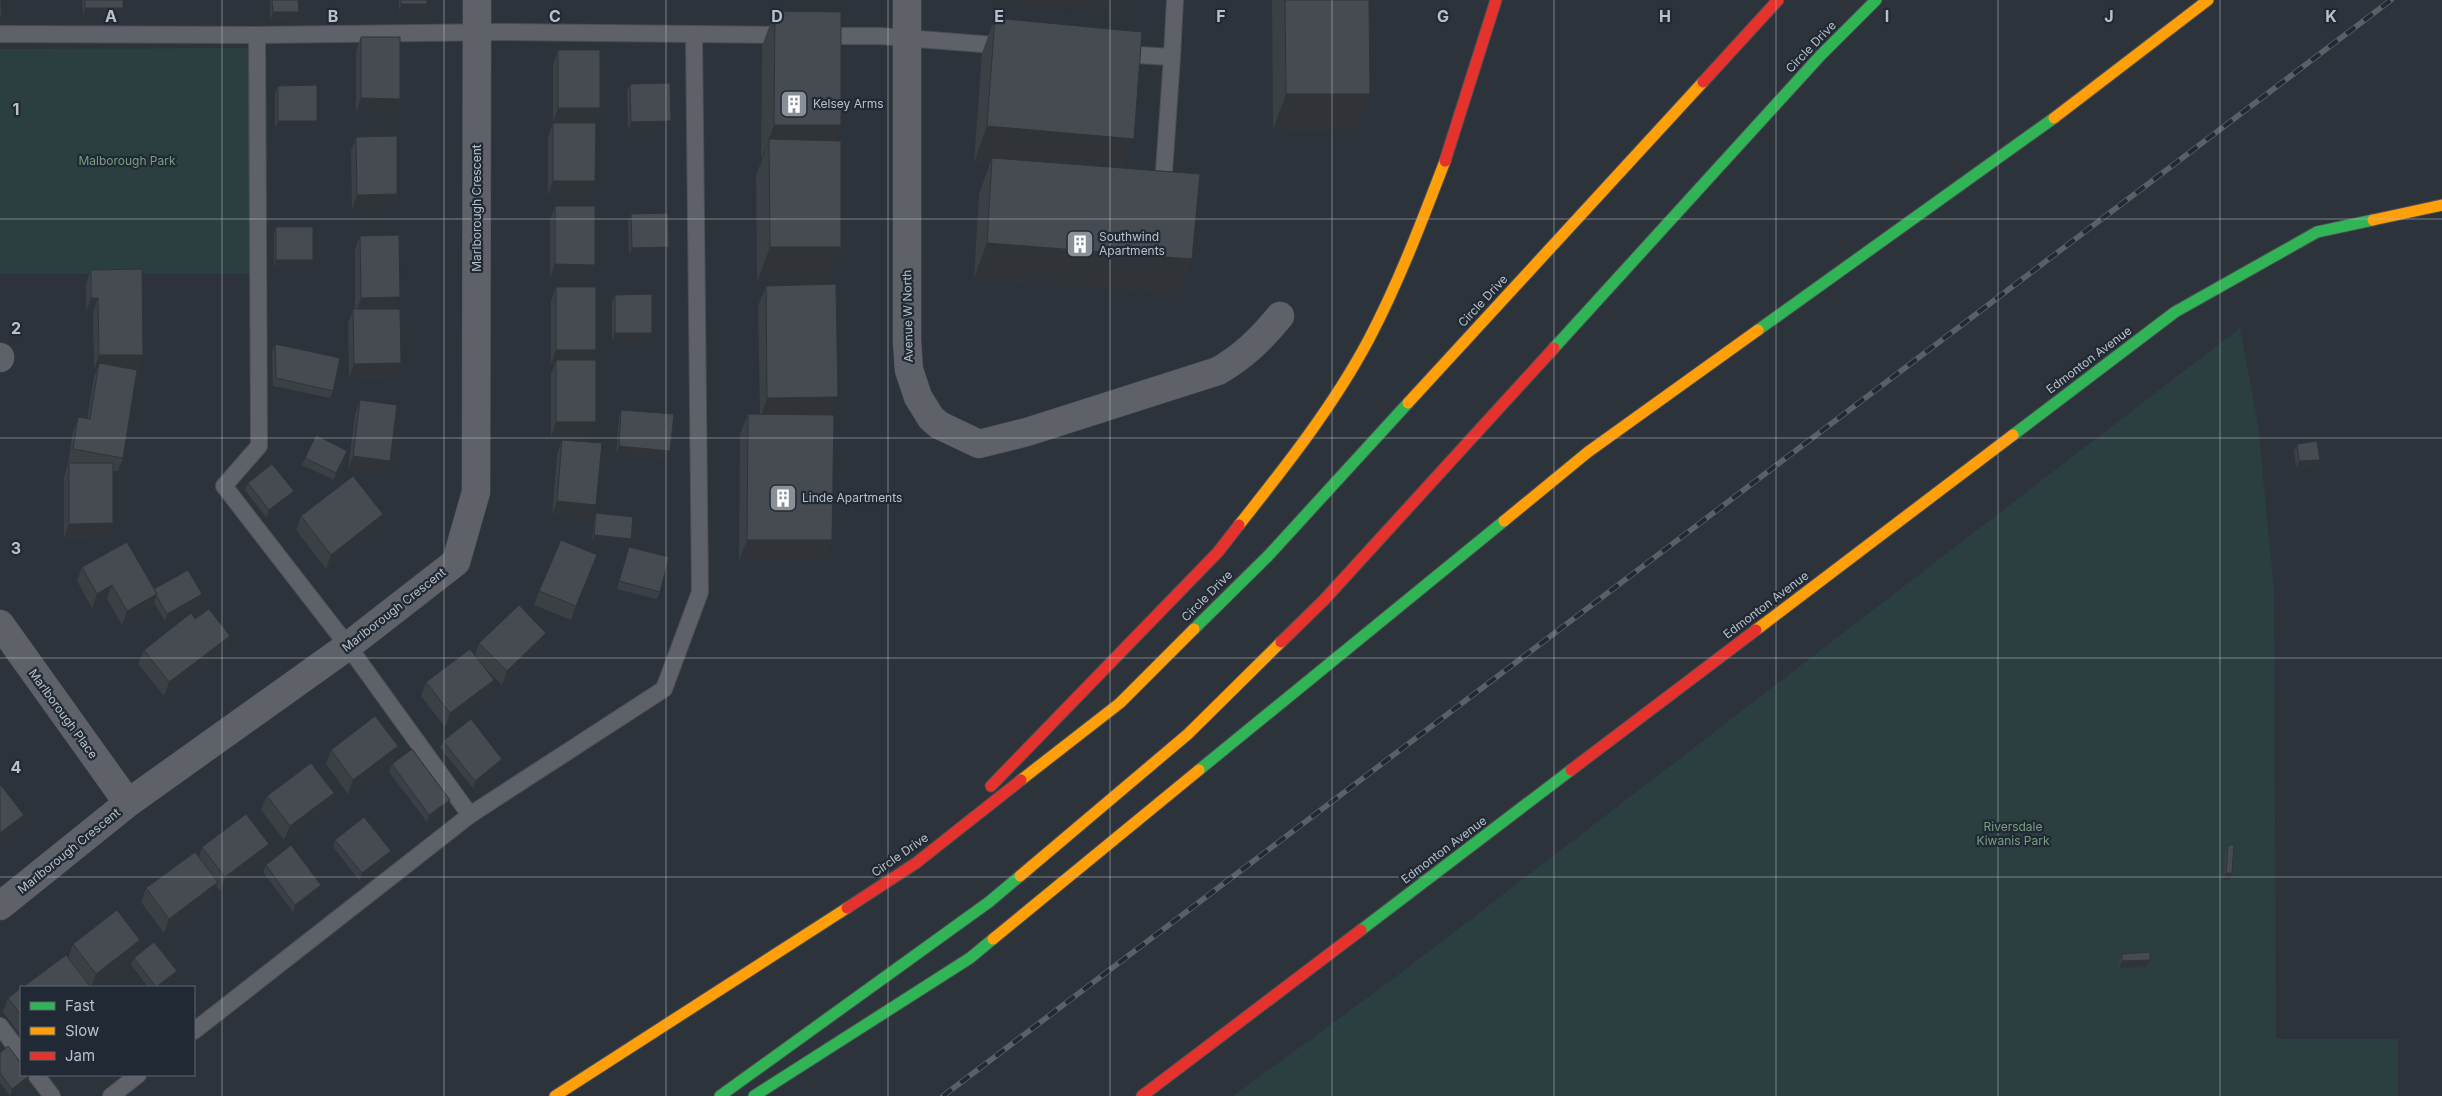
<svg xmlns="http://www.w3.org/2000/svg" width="2442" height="1096" viewBox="0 0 2442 1096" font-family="Inter,sans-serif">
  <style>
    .green { fill: #2b3f40 }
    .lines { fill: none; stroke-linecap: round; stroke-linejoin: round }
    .lane-casing { stroke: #4b4f54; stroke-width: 18 }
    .street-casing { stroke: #4b4f54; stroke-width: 29 }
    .fast-casing { stroke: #4b4f54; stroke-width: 13 }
    .slow-casing { stroke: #4b4f54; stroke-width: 13 }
    .jam-casing { stroke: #4b4f54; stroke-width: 13 }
    .lane { stroke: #5e6268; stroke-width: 16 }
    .street { stroke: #5e6268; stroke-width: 28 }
    .fast { stroke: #30b455; stroke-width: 11 }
    .slow { stroke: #ff9f0a; stroke-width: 11 }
    .jam { stroke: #e5322d; stroke-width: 11 }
    .rail-casing { stroke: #5c6066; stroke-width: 5.5 }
    .rail { stroke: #212a34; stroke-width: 4; stroke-dasharray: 11; stroke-linecap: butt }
    .wall { fill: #3b4045 }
    .shaded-wall { fill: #303438 }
    .building { fill: #454b50; stroke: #303438 }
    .grid { fill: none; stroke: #b9c0c9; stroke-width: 1; stroke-opacity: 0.55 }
    .labels { text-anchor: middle; stroke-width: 4.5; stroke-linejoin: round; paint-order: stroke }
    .street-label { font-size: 12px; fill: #b9c0c9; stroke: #212a34 }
    .poi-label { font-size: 12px; fill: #b9c0c9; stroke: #212a34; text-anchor: start }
    .park-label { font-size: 12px; fill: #799d7f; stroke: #212a34 }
    .grid-label { font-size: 16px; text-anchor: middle; font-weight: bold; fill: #b9c0c9; stroke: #212a34; stroke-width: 4.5; stroke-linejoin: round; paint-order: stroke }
  </style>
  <rect width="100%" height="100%" fill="#2d333a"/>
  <g class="green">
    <polygon points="254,48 254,274 0,274 0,49"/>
    <polygon points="2240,328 2258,425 2274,590 2276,1039 2398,1039 2398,1096 1233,1096 1393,979"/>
  </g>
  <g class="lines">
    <g class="lane-casing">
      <g id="lane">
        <polyline points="0,34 257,35 501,32 788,35"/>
        <polyline points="257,35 259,446 224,486 348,646 470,815"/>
        <polyline points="820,36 880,36 1007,46"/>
        <polyline points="1119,54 1172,57 1175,0"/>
        <polyline points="1164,171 1172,57"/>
        <polyline points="0,1026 21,1054"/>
        <polyline points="194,1031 470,815 664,689 700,592 694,34"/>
        <polyline points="36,1075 52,1096"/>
        <polyline points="111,1096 138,1075"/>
      </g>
    </g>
    <g class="street-casing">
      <g id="street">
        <path d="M907,0v341l2,29 9,27 13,21 8,7 40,19 48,-12 191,-61c26,-15 43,-32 62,-55"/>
        <polyline points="0,358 0,357"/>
        <polyline points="0,624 128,803"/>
        <polyline points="0,906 128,803 348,646 456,562 476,492 477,0"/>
      </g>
    </g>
    <g class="fast-casing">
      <g id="fast">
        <polyline points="1758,330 2054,118"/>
        <polyline points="1554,348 1820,56 1876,0"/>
        <polyline points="2013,435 2175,312 2317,232 2373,220"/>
        <polyline points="1194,629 1268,556 1408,403"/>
        <polyline points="1199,770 1504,521"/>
        <polyline points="1361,930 1571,770"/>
        <polyline points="720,1096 989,902 1020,876"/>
        <polyline points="754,1096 970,958 993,939"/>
      </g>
    </g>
    <g class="slow-casing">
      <g id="slow">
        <polyline points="2054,118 2208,0"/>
        <polyline points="2373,220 2442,205"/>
        <polyline points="1408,403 1703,82"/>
        <polyline points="1504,521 1588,452 1758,330"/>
        <path d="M1239,525c47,-59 95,-120 130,-186 30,-57 53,-118 76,-178"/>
        <polyline points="1756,630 2013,435"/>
        <polyline points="1021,780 1120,703 1194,629"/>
        <polyline points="1020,876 1188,734 1281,642"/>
        <polyline points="993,939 1199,770"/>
        <polyline points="555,1096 847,908"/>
      </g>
    </g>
    <g class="jam-casing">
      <g id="jam">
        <polyline points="1703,82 1778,0"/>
        <polyline points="1445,161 1496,0"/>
        <polyline points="1281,642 1324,600 1554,348"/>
        <polyline points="1571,770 1756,630"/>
        <polyline points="991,786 1218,552 1239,525"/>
        <polyline points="847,908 916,863 1021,780"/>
        <polyline points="1142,1096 1361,930"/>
      </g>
    </g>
    <use href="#lane" class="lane"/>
    <use href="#street" class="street"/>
    <use href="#fast" class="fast"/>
    <use href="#slow" class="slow"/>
    <use href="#jam" class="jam"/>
    <g class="rail-casing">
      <polyline id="rail" points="943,1096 2391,0"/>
    </g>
    <use href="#rail" class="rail"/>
  </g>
  <g class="wall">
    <polygon points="82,0 123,0 123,8 120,15 83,15"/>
    <polygon points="270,0 298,0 296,19 270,20"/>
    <polygon points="399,0 427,0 427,4 424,11 399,11"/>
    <polygon points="1272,0 1369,0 1357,129 1273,130"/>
    <polygon points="775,11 841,125 835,141 841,247 829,282 757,282 756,175 762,160 761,160 762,46"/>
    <polygon points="995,18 1124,168 1179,294 974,278 979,194 990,163 974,162 982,53"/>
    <polygon points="361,37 400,99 395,113 356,112 356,51"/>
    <polygon points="558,50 595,122 553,122 553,64"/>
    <polygon points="630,84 668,128 628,129 627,91"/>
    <polygon points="278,86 317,121 314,128 275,128 275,93"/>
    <polygon points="553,123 590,195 548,195 548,137"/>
    <polygon points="356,137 397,194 392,208 352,209 351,151"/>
    <polygon points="555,206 595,265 590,279 550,278 550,220"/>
    <polygon points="631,214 666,254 629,255 628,221"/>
    <polygon points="276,227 313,260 310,267 274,267 274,234"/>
    <polygon points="360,236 396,309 401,363 396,377 349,378 348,323 353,309 355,309 355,250"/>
    <polygon points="91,270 143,355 138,369 132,369 123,458 118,471 113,471 113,523 108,537 64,538 64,477 68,463 73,431 78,417 87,419 94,377 97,369 94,369 93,312 86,312 86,284"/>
    <polygon points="766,286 832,415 825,560 739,560 740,434 748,414 760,414 758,306"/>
    <polygon points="556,287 592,360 591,436 551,436 551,374 555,364 551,364 551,301"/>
    <polygon points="615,295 649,340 612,341 612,302"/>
    <polygon points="275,344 333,391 330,398 273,386 272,351"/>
    <polygon points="360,400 385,475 348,470 355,414"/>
    <polygon points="621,410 668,458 616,454 619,417"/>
    <polygon points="562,440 591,518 552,515 557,454"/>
    <polygon points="2297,444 2317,467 2296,468 2294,451"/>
    <polygon points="305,458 345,458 334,480 302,465"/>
    <polygon points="248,483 294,491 291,499 266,517 245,490"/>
    <polygon points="596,513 628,546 592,542 594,520"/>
    <polygon points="301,516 378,528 326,569 296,530"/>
    <polygon points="629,547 660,592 657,599 617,589"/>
    <polygon points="597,555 571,620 534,605 539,591"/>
    <polygon points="82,567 154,589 200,601 165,621 154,603 152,608 122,625 107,599 92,608 77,581"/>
    <polygon points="195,619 230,636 225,650 164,696 138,664 144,650"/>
    <polygon points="546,633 541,647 502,685 480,663 494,680 489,694 445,727 421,696 426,682 475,655 479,643"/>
    <polygon points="443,741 502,759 500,766 473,788 440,748"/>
    <polygon points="398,746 393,760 348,794 326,764 331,750"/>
    <polygon points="392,764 450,800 447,807 427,822 389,772"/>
    <polygon points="334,793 328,807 284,840 261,810 267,796"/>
    <polygon points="335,840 388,858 359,880 333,847"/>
    <polygon points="2228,845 2232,873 2230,880 2223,880 2225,852"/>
    <polygon points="202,847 264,858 220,891 216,886 213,896 164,933 141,902 146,888 199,857"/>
    <polygon points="266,865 318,892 293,912 263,872"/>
    <polygon points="140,940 135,954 91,987 90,987 68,958 73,944"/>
    <polygon points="2122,954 2150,960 2147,967 2119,968 2119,961"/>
    <polygon points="134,958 174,978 162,987 148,987 131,965"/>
    <polygon points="21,988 21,1036 3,1012 8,998"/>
    <polygon points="0,1053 30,1075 27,1082 10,1096 0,1083"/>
  </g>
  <g class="shaded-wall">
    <polygon points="985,0 1125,0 1120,13"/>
    <polygon points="401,4 427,4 424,11 399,11"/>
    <polygon points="85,8 123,8 120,15 83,15"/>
    <polygon points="273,12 299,12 296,19 270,20"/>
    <polygon points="1286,94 1370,94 1357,129 1273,130"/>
    <polygon points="361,98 400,99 395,113 356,112"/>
    <polygon points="558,108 600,108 595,122 553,122"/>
    <polygon points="278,121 317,121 314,128 275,128"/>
    <polygon points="671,121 668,128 628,129 631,122"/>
    <polygon points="774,125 841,125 828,160 769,139 762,160 761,160"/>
    <polygon points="987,126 1134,139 1121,175 992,158 990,163 974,162"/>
    <polygon points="553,181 595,181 590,195 548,195"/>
    <polygon points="397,194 392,208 352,209 357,195"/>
    <polygon points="987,243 1192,259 1179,294 974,278"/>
    <polygon points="669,247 666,254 629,255 632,248"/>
    <polygon points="770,247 841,247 829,282 757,282"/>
    <polygon points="276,260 313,260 310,267 274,267"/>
    <polygon points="555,264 595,265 590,279 550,278"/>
    <polygon points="400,297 395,311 356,312 361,298"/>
    <polygon points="91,298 98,298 93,312 86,312"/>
    <polygon points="615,333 652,333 649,340 612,341"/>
    <polygon points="556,350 596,350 590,364 556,360 555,364 551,364"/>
    <polygon points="99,355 143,355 138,369 98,369 99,363 97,369 94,369"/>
    <polygon points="401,363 396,377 349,378 354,364"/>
    <polygon points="838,397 830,418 760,419 767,398"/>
    <polygon points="556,422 596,422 591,436 551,436"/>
    <polygon points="619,446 670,451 668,458 616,454"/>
    <polygon points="347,451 345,458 334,480 336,473"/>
    <polygon points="353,456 390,461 385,475 348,470"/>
    <polygon points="2320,460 2317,467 2296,468 2299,461"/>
    <polygon points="294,491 291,499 266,517 269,510"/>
    <polygon points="557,501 596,505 591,518 552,515"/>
    <polygon points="383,514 378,528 326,569 331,555"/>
    <polygon points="113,523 108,537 64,538 69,524"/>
    <polygon points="594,535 631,539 628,546 592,542"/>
    <polygon points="747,540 832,540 825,560 739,560"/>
    <polygon points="597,555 592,569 571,620 576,606"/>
    <polygon points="112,585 107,599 92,608 97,594"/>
    <polygon points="157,594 152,608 122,625 127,611"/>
    <polygon points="202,594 200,601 165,621 167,614"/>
    <polygon points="546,633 541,647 502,685 507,671"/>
    <polygon points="230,636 225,650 164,696 169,682"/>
    <polygon points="494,680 489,694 445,727 450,713"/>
    <polygon points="398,746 393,760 348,794 353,780"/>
    <polygon points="502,759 500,766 473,788 475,781"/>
    <polygon points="334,793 328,807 284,840 290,826"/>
    <polygon points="450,800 447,807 427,822 429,815"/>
    <polygon points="24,815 19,829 0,843 0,833"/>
    <polygon points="269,844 264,858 220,891 225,877"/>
    <polygon points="391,851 388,858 359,880 362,873"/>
    <polygon points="2226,873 2232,873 2230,880 2223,880"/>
    <polygon points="218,882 213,896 164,933 169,919"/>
    <polygon points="321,885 318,892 293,912 295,905"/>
    <polygon points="140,940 135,954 91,987 96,974"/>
    <polygon points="2150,960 2147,967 2119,968 2122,961"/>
    <polygon points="177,971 174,978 162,987 156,987"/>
    <polygon points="30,1075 27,1082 10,1096 12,1089"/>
  </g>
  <g class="building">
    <polygon points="0,0 1,0 2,17 0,17"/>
    <rect x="85" y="0" width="38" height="8"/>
    <polygon points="272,0 298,0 299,12 273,12"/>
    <rect x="401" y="0" width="26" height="4"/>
    <polygon points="1285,0 1369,0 1370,94 1286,94"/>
    <polygon points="775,11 841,12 841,125 774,125"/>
    <polygon points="995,18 1142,32 1134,139 987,126"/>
    <polygon points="361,37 400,37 400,99 361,98"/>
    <rect x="558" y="50" width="42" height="58"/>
    <polygon points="670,83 671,121 631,122 630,84"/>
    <polygon points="317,85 317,121 278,121 278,86"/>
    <polygon points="553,123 596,123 595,181 553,181"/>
    <polygon points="397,136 397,194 357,195 356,137"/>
    <polygon points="769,139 841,141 841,247 770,247"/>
    <polygon points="992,158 1200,174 1192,259 987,243"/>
    <polygon points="555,206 595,206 595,265 555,264"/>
    <polygon points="668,213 669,247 632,248 631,214"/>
    <rect x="276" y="227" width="37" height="33"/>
    <polygon points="399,235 400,297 361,298 360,236"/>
    <polygon points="142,269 143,355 99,355 98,298 91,298 91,270"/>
    <polygon points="836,284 838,397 767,398 766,286"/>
    <rect x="556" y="287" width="40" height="63"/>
    <polygon points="652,294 652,333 615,333 615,295"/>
    <polygon points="353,309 400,309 401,363 354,364"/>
    <polygon points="275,344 340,358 333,391 276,378"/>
    <rect x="556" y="360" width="40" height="62"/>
    <polygon points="99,363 137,370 123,458 73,449 78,417 90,419"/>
    <polygon points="360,400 397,405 390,461 353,456"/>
    <polygon points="621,410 674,414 670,451 619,446"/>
    <polygon points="748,414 834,415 832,540 747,540"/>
    <polygon points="316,435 347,451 336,473 305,458"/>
    <polygon points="562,440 602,443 596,505 557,501"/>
    <polygon points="2317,441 2320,460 2299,461 2297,444"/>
    <polygon points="69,463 113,463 113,523 69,524"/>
    <polygon points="272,464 294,491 269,510 248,483"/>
    <polygon points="353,476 383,514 331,555 301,516"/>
    <polygon points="596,513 633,517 631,539 594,535"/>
    <polygon points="561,540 597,555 576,606 539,591"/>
    <polygon points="127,542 157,594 127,611 112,585 97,594 82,567"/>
    <polygon points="629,547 669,557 660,592 619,581"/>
    <polygon points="188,570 202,594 167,614 156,595 157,594 154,589"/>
    <polygon points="519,605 546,633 507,671 479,643"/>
    <polygon points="209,609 230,636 169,682 144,650 191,613 195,619"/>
    <polygon points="470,649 494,680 450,713 426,682"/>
    <polygon points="375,716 398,746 353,780 331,750"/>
    <polygon points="471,719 502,759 475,781 443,741"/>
    <polygon points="412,749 450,800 429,815 392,764"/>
    <polygon points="311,763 334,793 290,826 267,796"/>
    <polygon points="0,784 24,815 0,833"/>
    <polygon points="246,814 269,844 225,877 202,847"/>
    <polygon points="364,817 391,851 362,873 335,840"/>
    <polygon points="291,845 321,885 295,905 266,865"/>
    <polygon points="2228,845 2234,845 2232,873 2226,873"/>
    <polygon points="195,852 218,882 169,919 146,888"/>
    <polygon points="117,910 140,940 96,974 73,944"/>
    <polygon points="154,942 177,971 156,987 134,958"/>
    <polygon points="2150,952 2150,960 2122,961 2122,954"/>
    <polygon points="66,955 89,985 86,987 23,987"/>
    <polygon points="21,988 21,1015 8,998"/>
    <polygon points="8,1046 21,1063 21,1075 30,1075 12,1089 0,1073 0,1053"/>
  </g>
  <path class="grid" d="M222,0v1096M444,0v1096M666,0v1096M888,0v1096M1110,0v1096M1332,0v1096M1554,0v1096M1776,0v1096M1998,0v1096M2220,0v1096M0,219h2442M0,438h2442M0,658h2442M0,877h2442"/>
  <defs>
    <g id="building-square" transform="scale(1.4375)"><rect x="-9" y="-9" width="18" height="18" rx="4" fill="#888f97" stroke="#212a34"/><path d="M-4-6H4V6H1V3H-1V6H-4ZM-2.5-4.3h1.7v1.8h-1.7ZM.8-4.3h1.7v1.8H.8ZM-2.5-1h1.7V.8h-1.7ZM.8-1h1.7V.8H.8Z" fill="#fff"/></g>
  </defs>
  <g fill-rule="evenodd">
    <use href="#building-square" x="794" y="104"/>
    <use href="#building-square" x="1080" y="244"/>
    <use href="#building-square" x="783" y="498"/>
  </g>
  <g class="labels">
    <g class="street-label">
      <text transform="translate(1811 47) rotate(-46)" y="4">Circle Drive</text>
      <text transform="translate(477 208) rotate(-90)" y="4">Marlborough Crescent</text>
      <text transform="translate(1483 301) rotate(-47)" y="4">Circle Drive</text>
      <text transform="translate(908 316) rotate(-91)" y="4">Avenue W North</text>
      <text transform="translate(2089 360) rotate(-37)" y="4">Edmonton Avenue</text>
      <text transform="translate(1207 596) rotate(-45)" y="4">Circle Drive</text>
      <text transform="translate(1766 605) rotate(-37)" y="4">Edmonton Avenue</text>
      <text transform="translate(394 610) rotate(-38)" y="4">Marlborough Crescent</text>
      <text transform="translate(63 714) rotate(54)" y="4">Marlborough Place</text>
      <text transform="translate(1444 850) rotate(-37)" y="4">Edmonton Avenue</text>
      <text transform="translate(69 851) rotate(-39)" y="4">Marlborough Crescent</text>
      <text transform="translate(900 855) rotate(-35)" y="4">Circle Drive</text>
    </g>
    <g class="poi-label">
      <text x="813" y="108">Kelsey Arms</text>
      <text x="1099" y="241">Southwind<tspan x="1099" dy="14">Apartments</tspan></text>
      <text x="802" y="502">Linde Apartments</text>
    </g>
    <g class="park-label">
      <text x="127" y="165">Malborough Park</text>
      <text x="2013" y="831">Riversdale<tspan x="2013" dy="14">Kiwanis Park</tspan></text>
    </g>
  </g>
  <g class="grid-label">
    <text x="111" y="22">A</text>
    <text x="333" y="22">B</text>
    <text x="555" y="22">C</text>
    <text x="777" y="22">D</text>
    <text x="999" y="22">E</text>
    <text x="1221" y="22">F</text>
    <text x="1443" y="22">G</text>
    <text x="1665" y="22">H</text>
    <text x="1887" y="22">I</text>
    <text x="2109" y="22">J</text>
    <text x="2331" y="22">K</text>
    <text x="16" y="115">1</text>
    <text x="16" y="334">2</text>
    <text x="16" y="554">3</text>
    <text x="16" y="773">4</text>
  </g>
  <rect x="20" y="986" width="175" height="90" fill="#212a34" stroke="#5e6670"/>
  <rect x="30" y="1002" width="25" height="8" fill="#30b455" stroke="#5e6670"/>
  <text x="65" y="1011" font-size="15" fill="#b9c0c9">Fast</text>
  <rect x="30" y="1027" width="25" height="8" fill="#ff9f0a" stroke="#5e6670"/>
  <text x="65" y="1036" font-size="15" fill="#b9c0c9">Slow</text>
  <rect x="30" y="1052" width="25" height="8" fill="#e5322d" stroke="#5e6670"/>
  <text x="65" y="1061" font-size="15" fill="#b9c0c9">Jam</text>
</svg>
